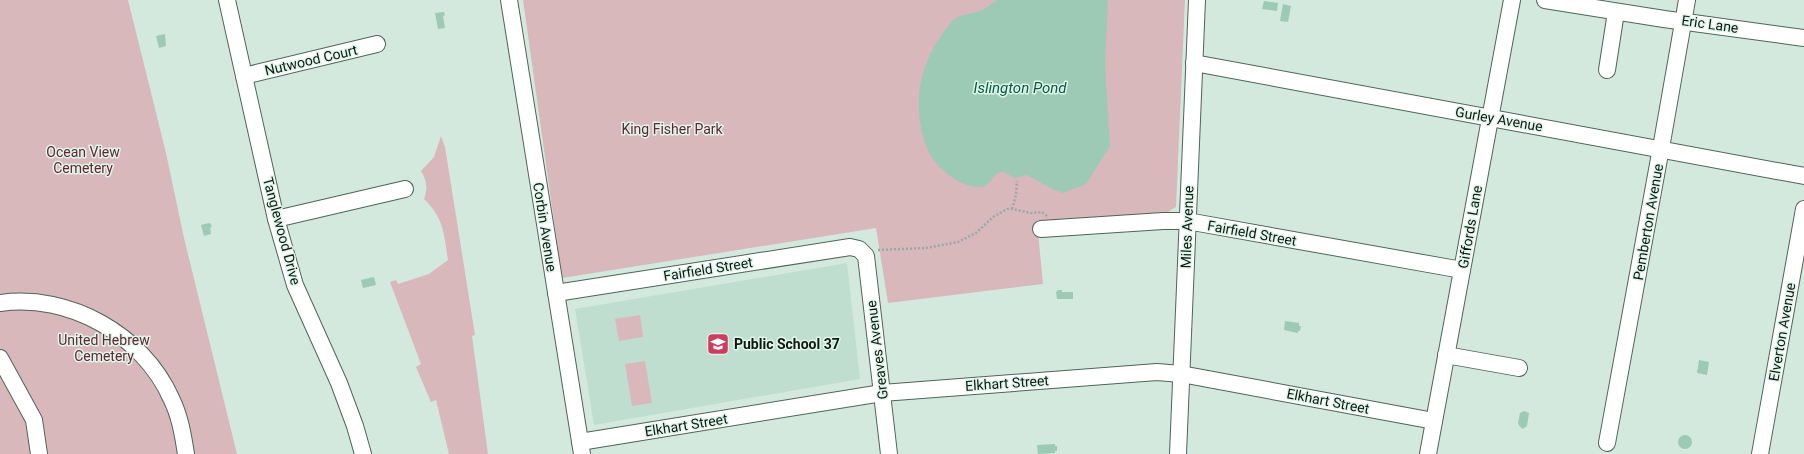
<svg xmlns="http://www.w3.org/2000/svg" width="1804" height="454" viewBox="0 0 1804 454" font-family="Roboto,sans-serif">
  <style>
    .built { fill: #c0ded0 }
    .green { fill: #d8b8bb }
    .water { fill: #9dcab5 }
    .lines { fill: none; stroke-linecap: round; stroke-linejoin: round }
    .minor-casing { stroke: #50635a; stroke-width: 18 }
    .path { stroke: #98aaa1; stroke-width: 2.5; stroke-dasharray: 2 2; stroke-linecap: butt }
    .minor { stroke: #fff; stroke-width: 16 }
    .labels { text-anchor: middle; stroke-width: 3; stroke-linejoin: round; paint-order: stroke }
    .street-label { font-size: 14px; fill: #101814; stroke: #e0f6eb }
    .park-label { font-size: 14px; fill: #612631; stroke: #e0f6eb }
    .poi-label { font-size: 14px; font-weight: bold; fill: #101814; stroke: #e0f6eb; text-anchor: start }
    .water-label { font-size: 15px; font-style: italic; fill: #04593f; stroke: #e0f6eb }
  </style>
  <rect width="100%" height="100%" fill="#d3e9de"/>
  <polygon class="built" points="847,263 860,379 594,425 575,309"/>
  <g class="green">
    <polygon points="0,0 128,0 166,153 184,238 237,454 0,454"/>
    <polygon points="523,0 1185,0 1176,207 1168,212 1037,222 1043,284 888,303 876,228 562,278"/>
    <path d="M441,136l4,11 30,188 -3,1 16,118h-39l-13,-54 -5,2 -15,-35 5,-3 -31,-82 6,-2 2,4 31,-10 19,-14c-4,-26 -4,-42 -24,-61 4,-11 3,-18 -3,-28l13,-14z"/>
    <polygon points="640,315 643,337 619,341 615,319"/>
    <polygon points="645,361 652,403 632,406 625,364"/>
  </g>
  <g class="water">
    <path d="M997,0h111l-3,65 5,81 -24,38 -23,9 -9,-3 -27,-15 -12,3 -12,-6 -6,1c-3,4 -8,11 -13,13 -20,6 -51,-20 -57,-38 -6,-15 -9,-32 -8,-48 0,-29 15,-58 34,-80 6,-6 21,-6 29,-10 5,-2 10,-7 15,-10z"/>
    <polygon points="1264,1 1278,3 1277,11 1262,9"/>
    <polygon points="1283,4 1291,6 1288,22 1280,21"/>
    <polygon points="444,12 445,15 443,16 445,28 438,29 435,13"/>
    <polygon points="165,34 166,46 159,48 156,36"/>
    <polygon points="209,223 211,224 212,227 210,228 211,234 204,236 201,225"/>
    <polygon points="374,277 376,285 363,288 361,280"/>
    <polygon points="1058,290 1062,290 1062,292 1073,292 1073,299 1057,299 1056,292"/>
    <polygon points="1285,321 1299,323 1299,326 1301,326 1300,331 1298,331 1298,333 1284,330"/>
    <polygon points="1699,360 1709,362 1707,375 1697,373"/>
    <polygon points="1524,411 1529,413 1527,426 1523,429 1520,427 1518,423 1520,413"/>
    <circle cx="1685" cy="442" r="7"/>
    <polygon points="1055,444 1055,446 1057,446 1057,451 1055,451 1055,453 1038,454 1037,445"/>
  </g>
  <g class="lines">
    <g class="minor-casing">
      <g id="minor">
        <polyline points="227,0 276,219 295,285 339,383 355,426 363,454"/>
        <polyline points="509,0 582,454"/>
        <polyline points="1545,0 1664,19 1804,38"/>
        <polyline points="1194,63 1804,176"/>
        <polyline points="1607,70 1616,12"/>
        <polyline points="244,76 377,44"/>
        <polyline points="276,219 405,189"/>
        <polyline points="1041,229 1163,221 1187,221 1462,270"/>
        <polyline points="556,293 850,247 859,249 866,256 889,454"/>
        <path d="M0,303c69,-10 143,32 171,95 9,18 12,37 15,56"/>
        <polyline points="1446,355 1519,368"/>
        <polyline points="0,358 34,420 39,454"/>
        <polyline points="580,442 882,393 1157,372 1181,374 1434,421"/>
        <polyline points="1607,443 1661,148 1687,0"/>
        <polyline points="1178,454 1197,0"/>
        <polyline points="1428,454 1512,0"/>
        <polyline points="1760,454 1804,209"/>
      </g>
    </g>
    <g class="path">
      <polyline points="1012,209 1016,195 1017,181"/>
      <polyline points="878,250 926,248 958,242 976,233 993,217 1007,209 1012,209 1031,213 1042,212 1047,216"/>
    </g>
    <use href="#minor" class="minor"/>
  </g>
  <defs>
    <g id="school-square" transform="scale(1.15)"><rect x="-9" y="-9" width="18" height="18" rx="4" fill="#cc3d5e" stroke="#e0f6eb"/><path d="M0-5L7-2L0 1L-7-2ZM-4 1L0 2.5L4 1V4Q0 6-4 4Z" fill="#fff"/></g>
  </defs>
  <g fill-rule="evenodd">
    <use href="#school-square" x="718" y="344"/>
  </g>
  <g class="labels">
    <g class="street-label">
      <text transform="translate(1710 24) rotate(8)" y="5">Eric Lane</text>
      <text transform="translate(311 60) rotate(-13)" y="5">Nutwood Court</text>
      <text transform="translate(1499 119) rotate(10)" y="5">Gurley Avenue</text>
      <text transform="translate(1648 222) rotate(-80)" y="5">Pemberton Avenue</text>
      <text transform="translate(545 227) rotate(81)" y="5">Corbin Avenue</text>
      <text transform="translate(1187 227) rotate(-88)" y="5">Miles Avenue</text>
      <text transform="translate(1470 227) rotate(-80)" y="5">Giffords Lane</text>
      <text transform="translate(282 231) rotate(75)" y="5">Tanglewood Drive</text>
      <text transform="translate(1252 233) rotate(10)" y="5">Fairfield Street</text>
      <text transform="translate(708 269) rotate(-9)" y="5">Fairfield Street</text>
      <text transform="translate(1782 332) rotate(-80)" y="5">Elverton Avenue</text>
      <text transform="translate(877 350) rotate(-97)" y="5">Greaves Avenue</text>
      <text transform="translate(1007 383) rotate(-4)" y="5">Elkhart Street</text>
      <text transform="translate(1328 401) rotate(11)" y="5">Elkhart Street</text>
      <text transform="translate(686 425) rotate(-9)" y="5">Elkhart Street</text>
    </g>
    <g class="park-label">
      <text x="672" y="134">King Fisher Park</text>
      <text x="83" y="157">Ocean View<tspan x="83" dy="16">Cemetery</tspan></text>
      <text x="104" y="345">United Hebrew<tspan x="104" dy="16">Cemetery</tspan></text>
    </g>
    <g class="poi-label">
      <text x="734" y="349">Public School 37</text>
    </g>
    <g class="water-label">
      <text x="1020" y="93">Islington Pond</text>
    </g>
  </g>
</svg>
